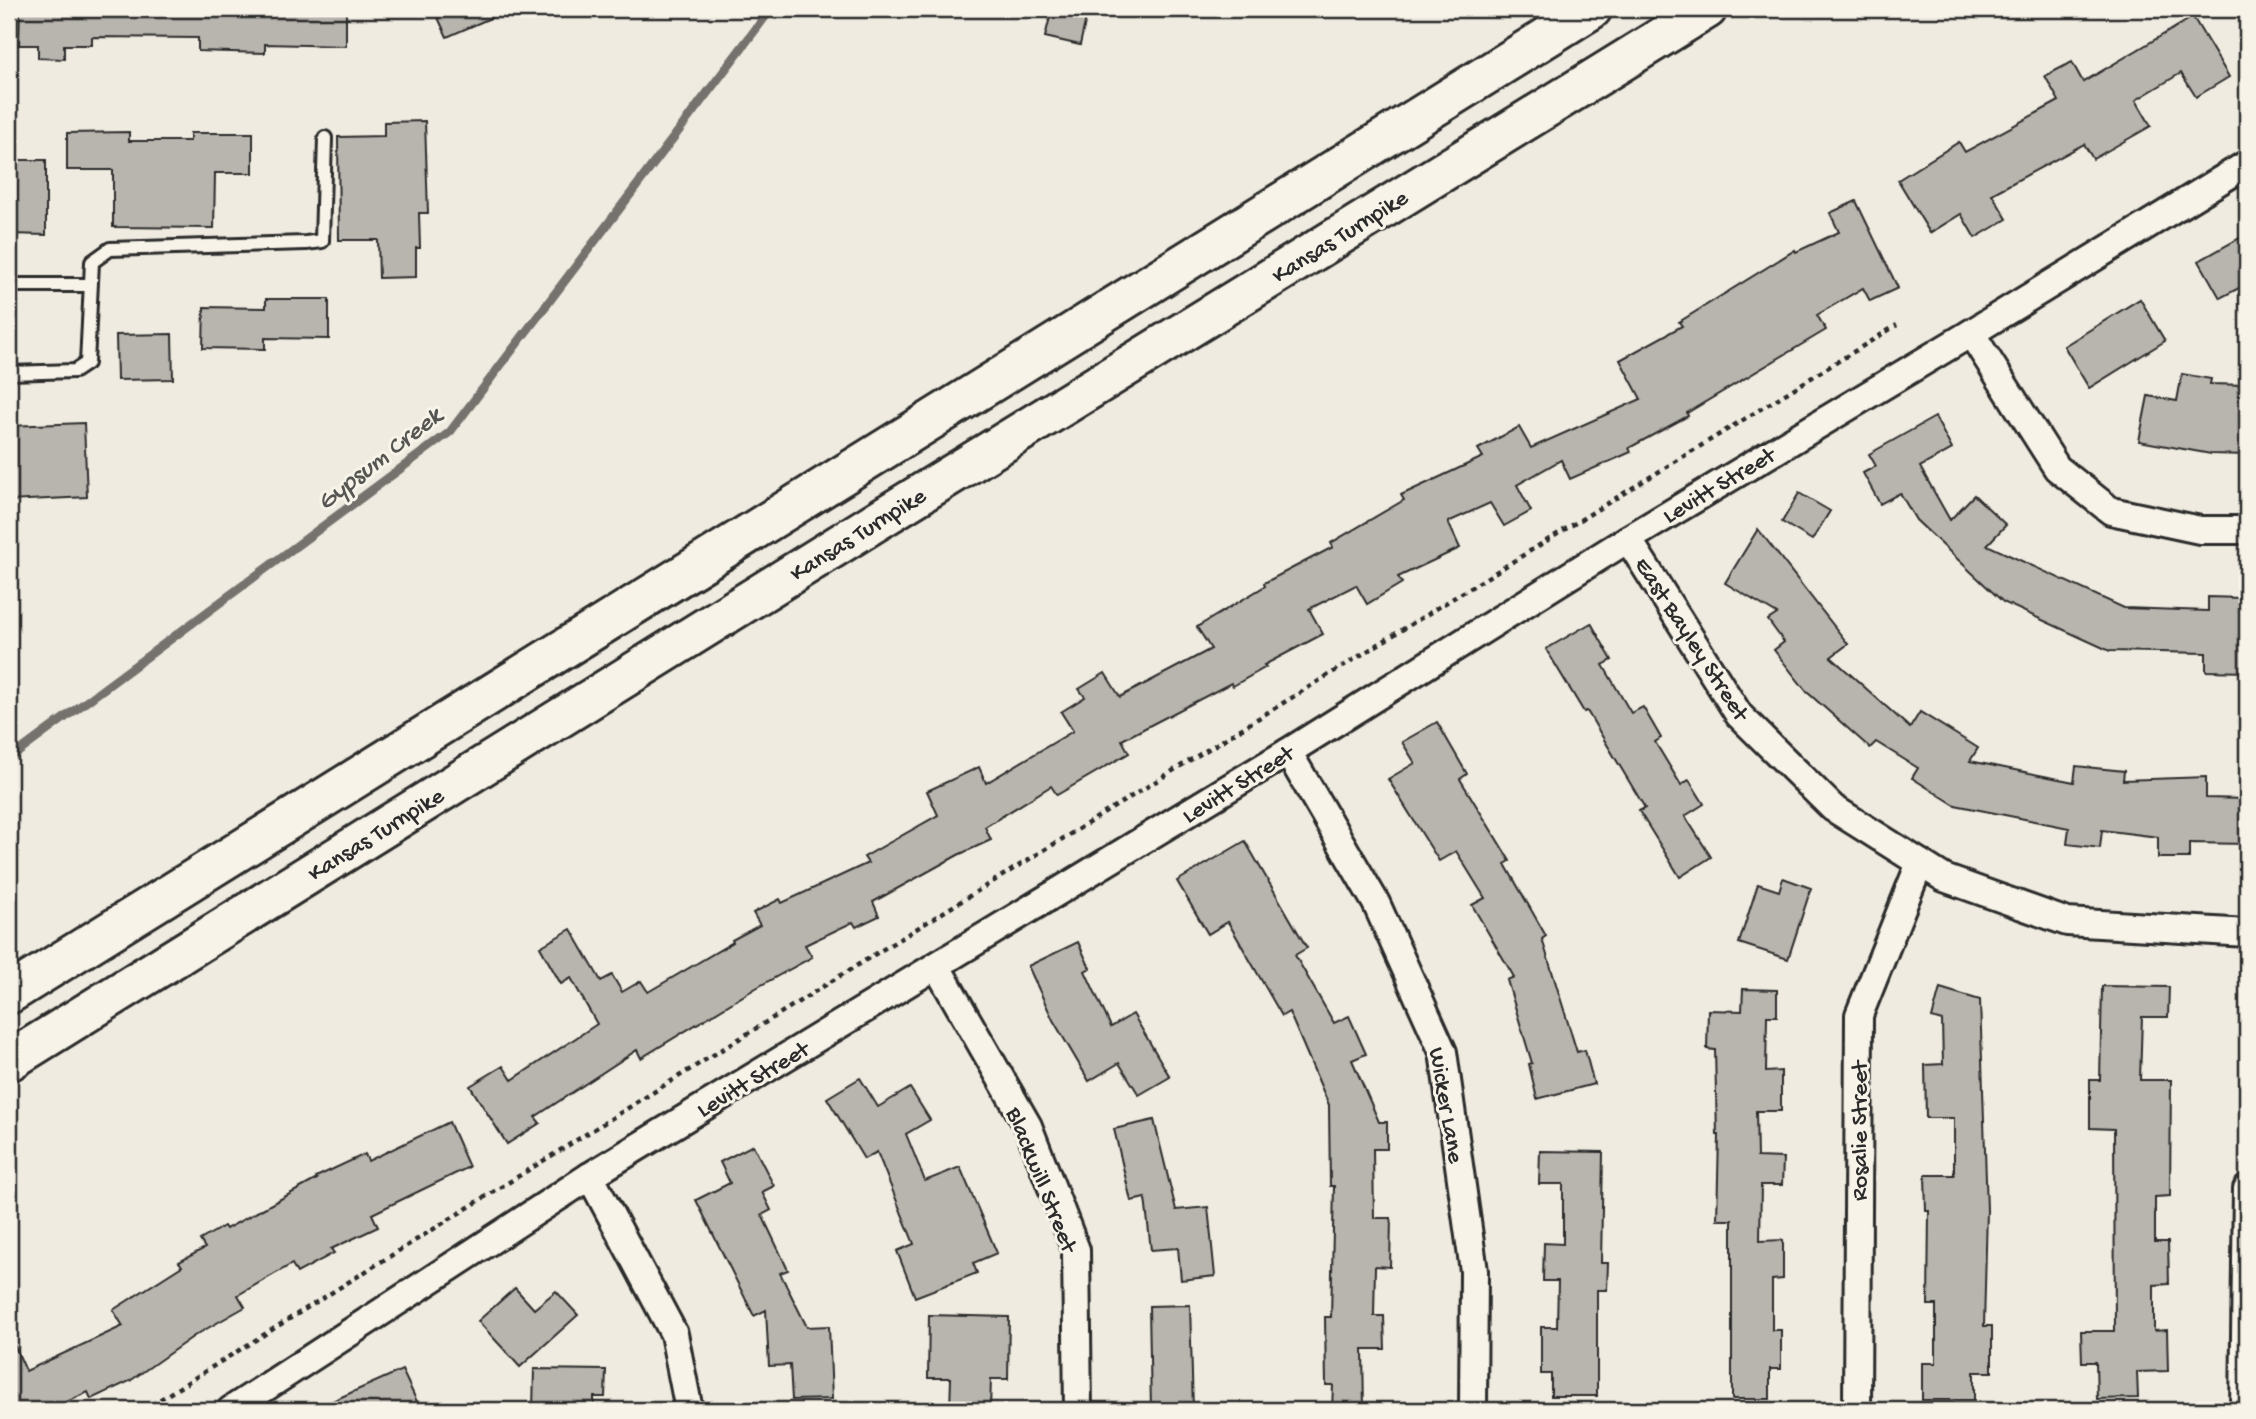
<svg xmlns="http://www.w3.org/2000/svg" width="2256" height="1419" viewBox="0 0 2256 1419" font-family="'Gochi Hand',sans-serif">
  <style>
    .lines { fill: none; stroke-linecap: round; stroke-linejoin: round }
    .stream { stroke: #74726e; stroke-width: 9 }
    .building { fill: #b8b5ae; stroke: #2b2b2b; stroke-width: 2 }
    .service-casing { stroke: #2b2b2b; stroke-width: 18 }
    .minor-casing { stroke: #2b2b2b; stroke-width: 32 }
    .motorway-casing { stroke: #2b2b2b; stroke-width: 44 }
    .path { stroke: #2b2b2b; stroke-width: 4.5; stroke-dasharray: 5 5; stroke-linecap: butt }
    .service { stroke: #f7f3e8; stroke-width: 12 }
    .minor { stroke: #f7f3e8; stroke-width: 26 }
    .motorway { stroke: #f7f3e8; stroke-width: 38 }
    .labels { text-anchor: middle; stroke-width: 6; stroke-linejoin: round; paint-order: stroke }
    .street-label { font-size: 24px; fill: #2b2b2b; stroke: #f7f3e8 }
    .water-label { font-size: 26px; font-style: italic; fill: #555552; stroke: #f7f3e8 }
  </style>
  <rect width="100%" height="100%" fill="#efebe0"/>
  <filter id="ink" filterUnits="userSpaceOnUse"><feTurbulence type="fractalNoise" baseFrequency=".0143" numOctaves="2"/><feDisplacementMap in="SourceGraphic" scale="14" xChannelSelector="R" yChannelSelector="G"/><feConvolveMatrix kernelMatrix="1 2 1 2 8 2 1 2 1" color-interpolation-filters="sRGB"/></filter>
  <g filter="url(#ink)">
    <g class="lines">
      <polyline class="stream" points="9,759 450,432 771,9"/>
    </g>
    <g class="building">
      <polygon points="20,9 184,9 184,13 228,14 228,9 346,9 346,46 265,44 265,53 198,51 198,38 92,37 92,45 64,45 64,59 38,58 38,45 19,45"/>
      <polygon points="434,9 511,9 447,37"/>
      <polygon points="1052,9 1088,9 1080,45 1045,37"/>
      <polygon points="2193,17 2229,77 2196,97 2181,73 2136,100 2151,126 2093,159 2084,144 1992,194 2007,219 1975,238 1961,214 1930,233 1898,180 1959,142 1965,152 2059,101 2045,76 2072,62 2083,82"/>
      <polygon points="425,121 428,213 419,213 420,248 416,248 416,277 379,278 378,240 339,240 338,137 384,136 384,122"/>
      <polygon points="129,132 129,141 190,141 190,133 253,133 253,173 215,173 214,228 113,227 113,170 67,170 67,133"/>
      <polygon points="9,160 46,160 46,235 9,234"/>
      <polygon points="1856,201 1898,288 1870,301 1863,288 1817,315 1826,330 1687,413 1688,416 1629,448 1631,452 1570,479 1561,460 1517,485 1531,511 1504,526 1490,503 1448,522 1460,548 1398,577 1402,583 1367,604 1356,585 1309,609 1323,634 1264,665 1266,667 1233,686 1231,683 1122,740 1129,753 1057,795 1051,786 985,827 991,840 958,855 873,902 879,916 856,927 853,922 805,945 812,957 756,988 641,1058 637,1050 535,1117 540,1123 507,1144 470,1086 503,1066 512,1080 597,1024 571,978 561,984 540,947 571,929 601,981 612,975 622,992 641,981 648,992 733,942 732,940 760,925 753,913 780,899 782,903 868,863 864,857 938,815 927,791 979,767 986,783 1073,731 1061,712 1085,697 1079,689 1105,673 1120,697 1211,649 1197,627 1265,586 1264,583 1333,547 1331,543 1404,500 1401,495 1483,457 1478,449 1519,427 1531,448 1641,399 1620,360 1682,326 1679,322 1795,250 1796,252 1839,232 1830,213"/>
      <polygon points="2247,234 2247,284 2220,298 2199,261"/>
      <polygon points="266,299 329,299 329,339 265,338 265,349 203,348 204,307 266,308"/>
      <polygon points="2140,299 2165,341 2089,388 2064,346"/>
      <polygon points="172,334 173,379 117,380 116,335"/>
      <polygon points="2182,374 2211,379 2210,384 2247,385 2247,455 2211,454 2139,441 2148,396 2177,401"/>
      <polygon points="1935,417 1952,449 1920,467 1950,520 1974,495 2006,525 1987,545 2124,608 2208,611 2208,597 2242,598 2241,638 2247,639 2247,672 2206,671 2206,653 2110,651 2003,602 1916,520 1900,493 1880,504 1863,473 1876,466 1869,454"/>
      <polygon points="84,423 87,497 9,501 9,426"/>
      <polygon points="1799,493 1830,511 1812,540 1782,522"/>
      <polygon points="1758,529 1848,644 1831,657 1910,728 1920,712 1978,748 1970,761 2074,782 2076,766 2124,771 2123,780 2206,777 2206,798 2247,799 2247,844 2189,843 2189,858 2158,858 2158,837 2102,830 2100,848 2067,844 2069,828 1955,805 1912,778 1918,768 1876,742 1870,748 1807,692 1774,650 1784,642 1768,620 1777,614 1725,583"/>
      <polygon points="1591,623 1612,660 1603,665 1631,713 1643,707 1661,738 1655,742 1681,785 1689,780 1704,804 1685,816 1711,857 1680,877 1639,811 1645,808 1587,711 1584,712 1546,649"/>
      <polygon points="1437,722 1467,774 1460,779 1510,861 1505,864 1546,936 1542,939 1577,1052 1585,1050 1594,1084 1537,1099 1529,1064 1532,1063 1507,980 1514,977 1472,905 1485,898 1456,851 1439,861 1388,779 1415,763 1402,742"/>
      <polygon points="1245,841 1307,948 1295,955 1334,1023 1349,1016 1366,1054 1352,1060 1379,1122 1387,1122 1387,1149 1373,1149 1374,1218 1391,1218 1390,1267 1375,1266 1374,1316 1384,1316 1385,1349 1363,1349 1364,1410 1332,1410 1333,1385 1326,1385 1325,1317 1331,1317 1334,1186 1330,1186 1329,1105 1289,1012 1282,1016 1228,922 1208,934 1177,881"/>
      <polygon points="1783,878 1811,888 1788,959 1739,943 1758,884 1779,891"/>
      <polygon points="1078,942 1090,968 1085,971 1111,1027 1133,1014 1170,1077 1139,1095 1119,1063 1089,1081 1053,1020 1028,966"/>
      <polygon points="2102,986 2169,987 2168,1017 2142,1017 2140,1080 2171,1080 2170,1196 2155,1197 2155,1242 2168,1242 2169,1284 2154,1285 2154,1331 2167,1330 2168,1371 2137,1372 2138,1398 2097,1399 2096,1362 2082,1362 2081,1331 2115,1331 2114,1129 2090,1128 2090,1080 2100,1080"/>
      <polygon points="1940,988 1980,1000 1987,1210 1984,1326 1992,1326 1992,1372 1974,1372 1974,1400 1922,1400 1922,1363 1936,1363 1936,1305 1928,1305 1929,1211 1926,1211 1925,1175 1954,1175 1954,1118 1926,1118 1925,1065 1943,1064 1942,1021 1932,1018"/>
      <polygon points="1743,989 1777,990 1777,1016 1767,1016 1766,1072 1781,1071 1781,1111 1756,1111 1757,1157 1783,1158 1782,1185 1761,1185 1760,1241 1783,1240 1783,1279 1772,1280 1772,1330 1781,1330 1781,1369 1770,1369 1770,1399 1732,1399 1732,1220 1717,1220 1719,1135 1717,1135 1715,1050 1707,1049 1708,1010 1742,1011"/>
      <polygon points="860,1078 878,1107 910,1088 930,1120 906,1134 925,1181 960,1167 997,1253 973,1263 977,1273 915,1297 897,1251 914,1244 877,1152 864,1159 827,1098"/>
      <polygon points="1154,1120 1176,1210 1208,1207 1215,1276 1181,1280 1178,1248 1151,1250 1145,1198 1131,1201 1114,1129"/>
      <polygon points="449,1122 469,1167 372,1214 378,1227 331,1249 334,1253 297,1273 292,1264 238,1295 245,1307 194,1336 130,1381 91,1399 88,1392 49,1410 9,1410 9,1333 26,1371 123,1326 113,1310 182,1266 179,1262 205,1248 200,1240 224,1226 226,1229 317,1179 316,1177 365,1154 368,1161"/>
      <polygon points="753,1145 774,1186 762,1192 771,1210 762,1215 788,1270 780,1273 807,1327 829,1326 832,1399 792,1400 790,1365 769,1366 766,1310 754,1316 696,1200 730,1183 720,1162"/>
      <polygon points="1540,1151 1603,1152 1601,1263 1608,1263 1607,1290 1597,1290 1597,1396 1551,1396 1551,1374 1541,1374 1541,1327 1557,1327 1558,1281 1543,1281 1544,1243 1563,1244 1563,1184 1539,1184"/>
      <polygon points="515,1288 534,1309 556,1291 578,1315 520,1367 478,1321"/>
      <polygon points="1190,1305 1193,1410 1151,1410 1149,1306"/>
      <polygon points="929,1315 1009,1317 1008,1379 991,1379 990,1410 950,1410 951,1378 928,1378"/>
      <polygon points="534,1369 606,1370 605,1397 594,1397 594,1410 533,1410"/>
      <polygon points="402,1370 421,1410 312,1410"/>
    </g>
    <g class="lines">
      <g class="service-casing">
        <g id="service">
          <polyline points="9,285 90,285"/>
          <polyline points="9,373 75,371 87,363 92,262 110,249 306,243 322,241 325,138"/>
        </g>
      </g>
      <g class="minor-casing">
        <g id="minor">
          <polyline points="1971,333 2057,468 2111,511 2200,530 2247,530"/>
          <polyline points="1628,539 1739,715 1833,808 1944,878 2067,922 2247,933"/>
          <polyline points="1288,752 1376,903 1443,1052 1474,1271 1473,1410"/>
          <polyline points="937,967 1028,1126 1076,1250 1078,1410"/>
          <polyline points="590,1176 674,1334 689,1410"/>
          <polyline points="231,1410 590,1176 1288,752 1628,539 1971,333 2247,164"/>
          <polyline points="1857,1410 1859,1015 1920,863"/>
          <polyline points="2244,1410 2247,1189"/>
        </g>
      </g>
      <g class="motorway-casing">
        <g id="motorway">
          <polyline points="9,994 1592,9"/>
          <polyline points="9,1061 883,517 1707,9"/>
        </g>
      </g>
      <polyline class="path" points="143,1410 877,953 1897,325"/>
      <use href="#service" class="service"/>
      <use href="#minor" class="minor"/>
      <use href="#motorway" class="motorway"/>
    </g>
  </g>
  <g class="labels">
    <g class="street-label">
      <text transform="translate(1339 235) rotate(-32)" y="8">Kansas Turnpike</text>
      <text transform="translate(1718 484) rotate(-31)" y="8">Levitt Street</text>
      <text transform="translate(857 533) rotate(-32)" y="8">Kansas Turnpike</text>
      <text transform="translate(1693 638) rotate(57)" y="8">East Bayley Street</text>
      <text transform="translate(1237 783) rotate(-32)" y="8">Levitt Street</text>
      <text transform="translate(375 833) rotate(-32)" y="8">Kansas Turnpike</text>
      <text transform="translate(752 1078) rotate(-31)" y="8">Levitt Street</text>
      <text transform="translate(1448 1105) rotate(80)" y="8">Wicker Lane</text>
      <text transform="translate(1858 1131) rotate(-90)" y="8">Rosalie Street</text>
      <text transform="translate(1043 1179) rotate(68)" y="8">Blackwill Street</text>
    </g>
    <g class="water-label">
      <text transform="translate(378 457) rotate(-38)" y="9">Gypsum Creek</text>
    </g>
  </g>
  <rect width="2256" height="1419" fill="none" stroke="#f7f3e8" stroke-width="35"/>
  <rect x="18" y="18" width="2221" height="1384" fill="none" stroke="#2b2b2b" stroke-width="2.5" filter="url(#ink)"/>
</svg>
